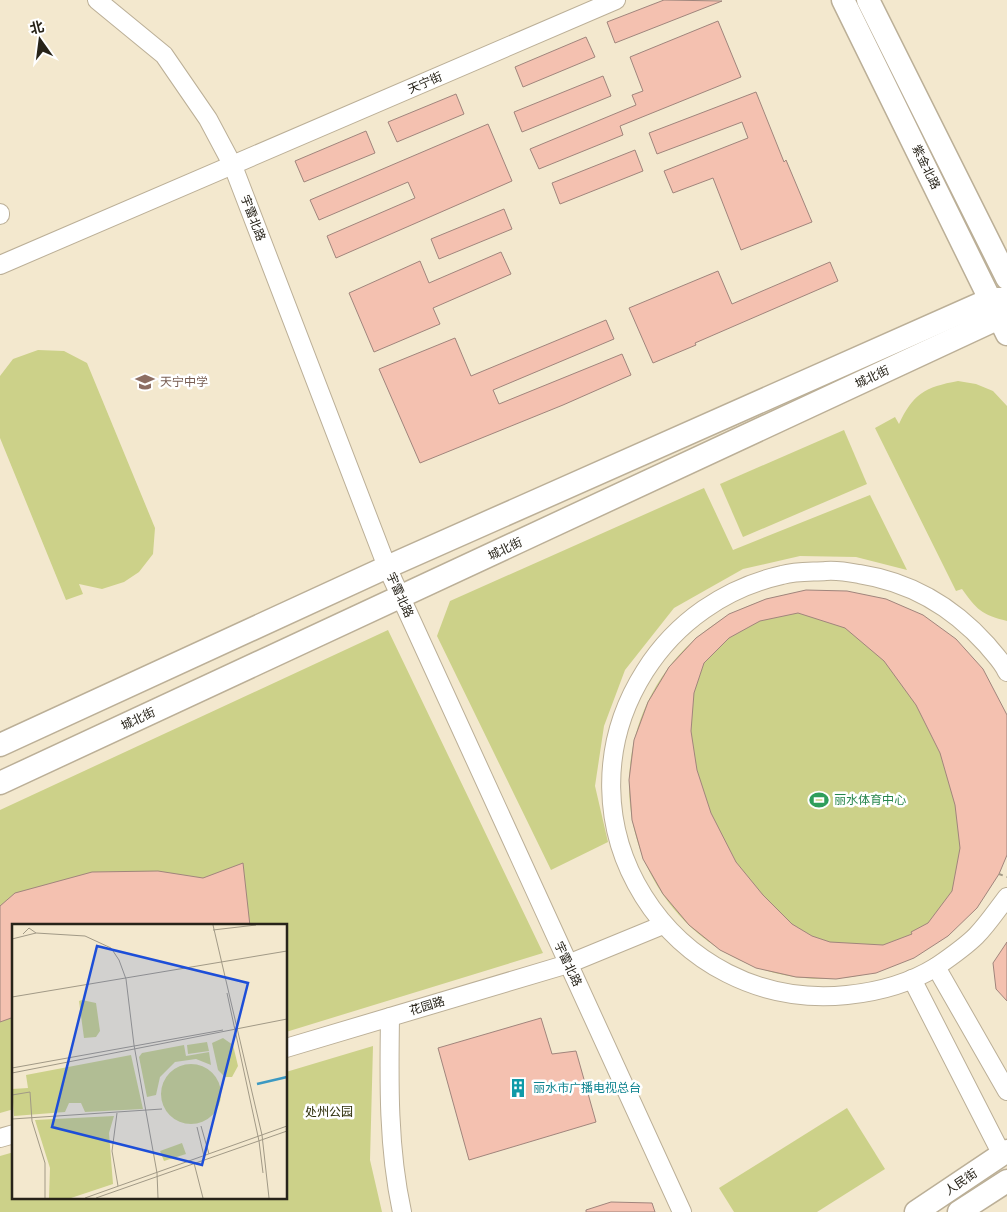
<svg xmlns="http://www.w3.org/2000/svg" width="1007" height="1212" viewBox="0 0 1007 1212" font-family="Arial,'Noto Sans SC',sans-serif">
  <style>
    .green { fill: #ccd189 }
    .building { fill: #f4c1b0; stroke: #a0857c; fill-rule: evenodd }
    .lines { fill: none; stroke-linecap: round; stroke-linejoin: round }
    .minor-casing { stroke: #bbaf97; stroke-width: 20 }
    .major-casing { stroke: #bbaf97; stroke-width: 25 }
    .path { stroke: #a29986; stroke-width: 2; stroke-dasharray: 4 4; stroke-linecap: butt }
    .minor { stroke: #fff; stroke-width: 18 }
    .major { stroke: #fff; stroke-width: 22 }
    .labels { text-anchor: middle; stroke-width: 5; stroke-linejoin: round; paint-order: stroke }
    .street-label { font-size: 12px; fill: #272319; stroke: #fff }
    .education-label { font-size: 12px; fill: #785e54; stroke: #fff; text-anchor: start }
    .leisure-label { font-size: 12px; fill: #27864d; stroke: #fff; text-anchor: start }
    .culture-label { font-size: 12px; fill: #0d838f; stroke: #fff; text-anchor: start }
    .park-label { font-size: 12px; fill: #2b2c07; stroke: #fff }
    .inset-river { fill: none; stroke: #3c99c2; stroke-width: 2.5 }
    .inset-road { fill: none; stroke: #a19986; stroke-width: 1 }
    .view { fill: #1d4ed8; fill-opacity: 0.15; stroke: #1d4ed8; stroke-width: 2.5 }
    .inset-edge { fill: none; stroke: #272319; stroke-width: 2.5 }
  </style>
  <rect width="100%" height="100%" fill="#f3e8ce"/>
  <g class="green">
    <polygon points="38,350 64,351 87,363 155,528 153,554 139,572 124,582 102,589 79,584 83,594 66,600 0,438 0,376 13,359"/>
    <path d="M958,381l18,3 17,7 14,15v215c-25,-6 -31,-12 -45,-32l-6,2 -81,-163 20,-11 4,7c14,-30 26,-37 59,-43z"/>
    <polygon points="844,430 867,484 743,537 720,484"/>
    <polygon points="704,488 733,550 870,495 907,570 856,557 800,556 743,569 674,608 625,670 604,726 595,786 608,842 551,870 437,636 450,601"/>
    <circle cx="823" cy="785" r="194"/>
    <polygon points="388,630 543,953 286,1032 286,926 14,926 14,1109 0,1113 0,810"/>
    <polygon points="373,1046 370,1160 382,1212 0,1212 0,1156 14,1152 14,1198 286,1198 286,1072"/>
    <polygon points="847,1108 885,1169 817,1212 734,1212 719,1188"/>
  </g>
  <g class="building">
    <polygon points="664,0 722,1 615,43 607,22"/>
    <polygon points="718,21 741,77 620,126 623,135 539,169 530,149 636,105 632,95 643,91 630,57"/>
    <polygon points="586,37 595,57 523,87 515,67"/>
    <polygon points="603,76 611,96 522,132 514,112"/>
    <polygon points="756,92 784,162 786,160 812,222 741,250 713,178 673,193 664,171 748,138 742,122 657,154 649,133"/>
    <polygon points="456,94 464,114 397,142 388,122"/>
    <polygon points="488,124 512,181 336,258 327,236 415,198 408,182 319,220 310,200"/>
    <polygon points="366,131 375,153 304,182 295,161"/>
    <polygon points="635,150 643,171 560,204 552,183"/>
    <polygon points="504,209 512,229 439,259 431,239"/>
    <polygon points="501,252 511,274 433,308 440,324 374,352 349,293 420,261 429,283"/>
    <polygon points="830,262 838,281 695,343 696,345 653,363 629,308 718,271 732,304"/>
    <polygon points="606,320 614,339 493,390 499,404 622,354 631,375 563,405 420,463 379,369 455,338 471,376"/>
    <path d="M806,590l41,1 39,8 37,16 33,24 27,30 24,46v140l-8,19 -22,34 -29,28 -34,22 -38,15 -40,6 -40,-2 -40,-9 -36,-18 -31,-25 -26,-31 -20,-35 -11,-39 -3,-40 5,-40 14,-38 21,-35 27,-29 33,-24 37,-15zM798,613l47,15 39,33 32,44 24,48 15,52 5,43 -8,43 -24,32 -17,9 1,2 -29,11 -53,-3 -18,-6 -20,-12 -29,-29 -27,-33 -25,-49 -14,-43 -6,-39 3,-38 10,-30 25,-25 20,-11 11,-6z"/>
    <polygon points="243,863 250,926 14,926 14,1017 0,1022 0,906 15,893 92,872 158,871 203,878"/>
    <polygon points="1007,942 1007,1001 996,989 993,963"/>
    <polygon points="541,1018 552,1054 576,1051 596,1122 469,1160 438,1048"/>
    <polygon points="611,1202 652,1203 655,1212 586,1212 586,1210"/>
  </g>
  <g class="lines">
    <g class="minor-casing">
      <g id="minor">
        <polyline points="97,0 164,55 208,119 233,166 387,567 682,1212"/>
        <polyline points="0,213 0,215"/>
        <polyline points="0,265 616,0"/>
        <path d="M1007,672c-5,-11 -13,-18 -20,-27 -35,-39 -76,-63 -128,-71 -11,-2 -22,-4 -33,-3 -14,1 -30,0 -44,4 -57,13 -106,47 -137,96 -96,151 25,342 202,324 30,-3 63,-12 89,-28 13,-9 29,-20 40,-31 11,-11 21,-26 31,-39"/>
        <polyline points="936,967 1007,1091"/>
        <polyline points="912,979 1002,1155"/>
        <path d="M390,1017c-1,65 -2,131 12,195"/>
        <polyline points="286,1048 568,964 663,925"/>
        <polyline points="0,1138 14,1134"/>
      </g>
    </g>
    <g class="major-casing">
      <g id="major">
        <polyline points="843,0 1007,334"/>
        <polyline points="868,0 1007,278"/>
        <polyline points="0,745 387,567 991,299 1007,299"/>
        <polyline points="0,783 999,318 1007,309"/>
        <polyline points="916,1212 1007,1151"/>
        <polyline points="959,1212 1007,1181"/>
      </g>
    </g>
    <polyline class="path" points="999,874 1007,877"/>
    <use href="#minor" class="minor"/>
    <use href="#major" class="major"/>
  </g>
  <defs>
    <g id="school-bare" transform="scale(1.5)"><path d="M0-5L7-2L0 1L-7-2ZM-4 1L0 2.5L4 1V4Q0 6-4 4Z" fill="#8d6e63" stroke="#fff" stroke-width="2.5" paint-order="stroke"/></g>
    <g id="stadium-bare" transform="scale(1.5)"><path d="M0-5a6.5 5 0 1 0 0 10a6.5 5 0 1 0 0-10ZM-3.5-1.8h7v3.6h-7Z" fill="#2e9e5b" stroke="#fff" stroke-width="2.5" paint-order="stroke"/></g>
    <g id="building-bare" transform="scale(1.5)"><path d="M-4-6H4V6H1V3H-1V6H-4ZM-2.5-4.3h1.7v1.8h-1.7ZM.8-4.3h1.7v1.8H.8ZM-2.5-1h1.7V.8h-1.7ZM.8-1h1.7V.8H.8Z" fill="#0f9aa8" stroke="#fff" stroke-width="2.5" paint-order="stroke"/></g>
  </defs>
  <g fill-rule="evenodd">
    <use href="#school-bare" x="145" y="382"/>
    <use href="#stadium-bare" x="819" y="800"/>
    <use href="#building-bare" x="518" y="1088"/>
  </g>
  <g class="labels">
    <g class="street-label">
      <text transform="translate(425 83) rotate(-23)" y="4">天宁街</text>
      <text transform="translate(926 167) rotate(64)" y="4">紫金北路</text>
      <text transform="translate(253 218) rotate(69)" y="4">宇雷北路</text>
      <text transform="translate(872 377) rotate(-25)" y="4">城北街</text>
      <text transform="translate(505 549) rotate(-25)" y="4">城北街</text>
      <text transform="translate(400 595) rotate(66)" y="4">宇雷北路</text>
      <text transform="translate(138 719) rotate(-25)" y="4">城北街</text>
      <text transform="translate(568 964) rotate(65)" y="4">宇雷北路</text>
      <text transform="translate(427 1006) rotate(-17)" y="4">花园路</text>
      <text transform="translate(961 1182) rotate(-34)" y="4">人民街</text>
    </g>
    <g class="education-label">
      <text x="160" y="386">天宁中学</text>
    </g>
    <g class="leisure-label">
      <text x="834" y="804">丽水体育中心</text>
    </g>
    <g class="culture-label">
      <text x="533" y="1092">丽水市广播电视总台</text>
    </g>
    <g class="park-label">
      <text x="329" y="1116">处州公园</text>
    </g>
  </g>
  <g transform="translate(12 924)">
    <rect width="275" height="275" fill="#f3e8ce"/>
    <path d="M70,76l14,3 4,28 -4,6 -12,1 -5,-37zM211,114l10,7 5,21 -6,11h-7l-7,-7 -6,-27zM195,118l2,9 -21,3 -1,-9zM172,121l2,11 23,-4 2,13 -15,-6 -21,3 -15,15 -4,18 -9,2 -8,-40 3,-4zM119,131l12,54 -58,3 -4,-9h-12l-4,9 -51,4 -2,-27 16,-1 -2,-13zM149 170a30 30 0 1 1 60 0a30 30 0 1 1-60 0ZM102,192l-5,17 4,51 -42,14h-22l1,-30 -15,-48zM170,219l4,11 -22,7 -4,-10z" fill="#ccd189"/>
    <path class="inset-river" d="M245,160l30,-7"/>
    <path class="inset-road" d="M201,1l49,210 7,63M201,6l43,-5M11,10l6,-6 7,5M0,15l24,-6 49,3 26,12 8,12 7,19 8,66 23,128 1,25M215,69l32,148 4,32M0,73l275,-46M0,144l211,-38M0,149l275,-54M0,171l18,-3 2,29 13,42v35M105,189l-5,38 6,35M0,195l150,-10M189,202l8,28M185,203l7,29M182,239l9,35M73,274l202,-72M84,274l191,-67"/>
    <path class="view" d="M85,22l151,37 -46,182 -150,-38z"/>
    <rect width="275" height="275" class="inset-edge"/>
  </g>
  <g transform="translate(40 40) rotate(346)" stroke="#ffffff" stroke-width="4" paint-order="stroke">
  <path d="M0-4L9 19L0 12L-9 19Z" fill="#272319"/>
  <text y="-8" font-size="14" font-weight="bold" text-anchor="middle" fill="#272319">北</text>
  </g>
</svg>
